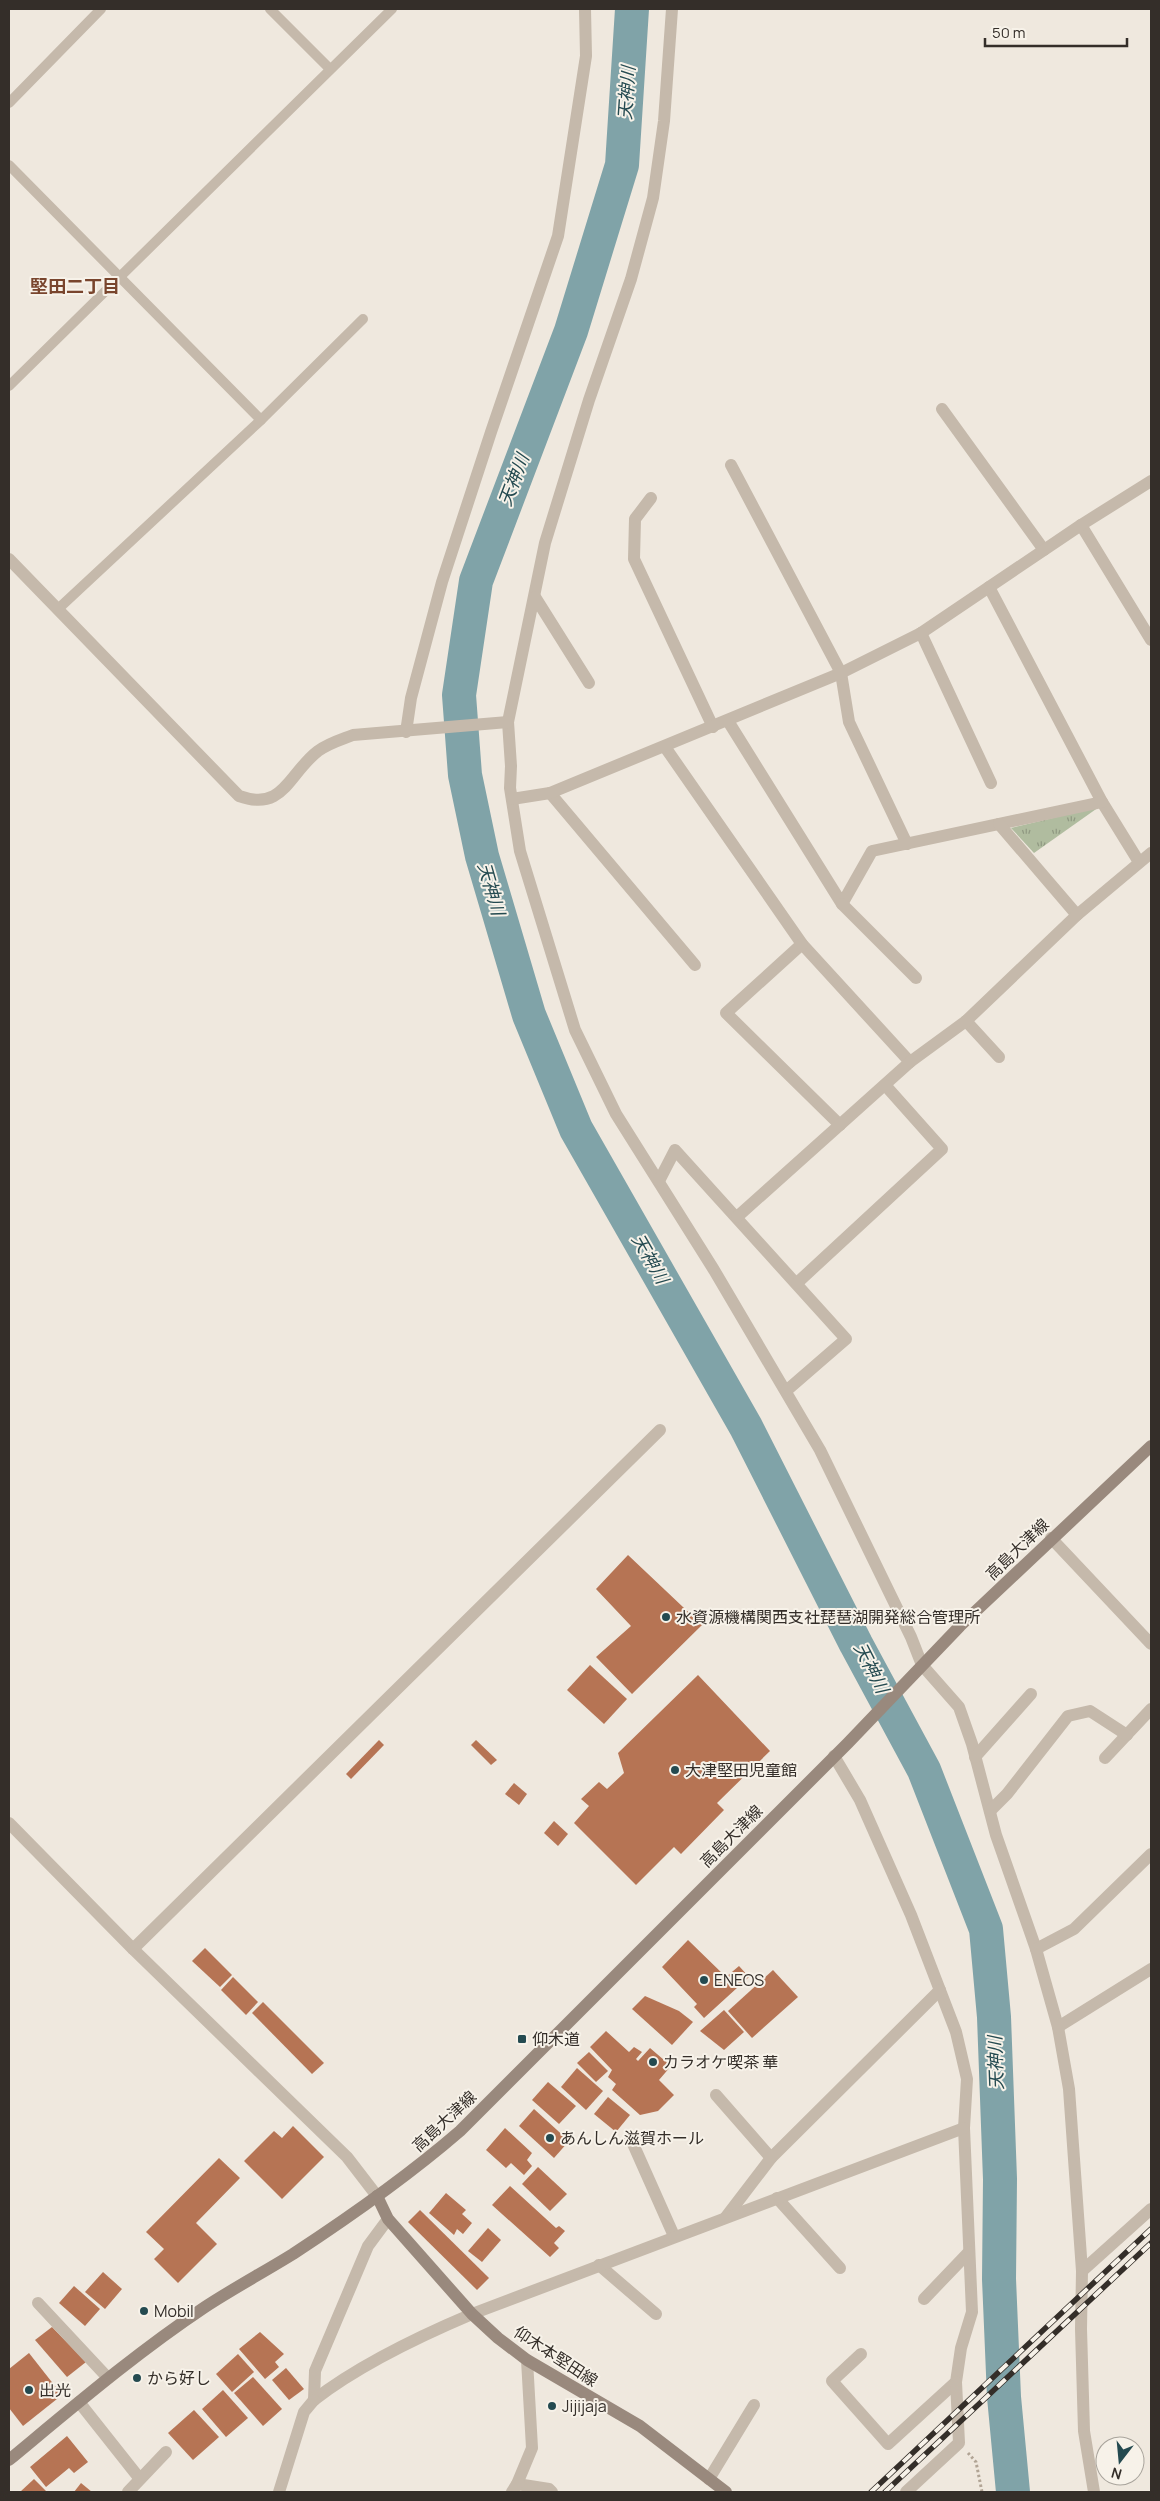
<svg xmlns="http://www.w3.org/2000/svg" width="1160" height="2501" viewBox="0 0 1160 2501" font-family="Manrope,'Noto Sans JP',sans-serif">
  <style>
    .park { fill: url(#park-tufts) }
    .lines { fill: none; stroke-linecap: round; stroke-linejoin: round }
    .river { stroke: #80a3a8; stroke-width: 34 }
    .building { fill: #b67454 }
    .path { stroke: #b1a495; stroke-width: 3; stroke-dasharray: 2.5 2.5; stroke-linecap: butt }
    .service { stroke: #c5b9ab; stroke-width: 10 }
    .minor { stroke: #c5b9ab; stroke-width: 12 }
    .tertiary { stroke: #c5b9ab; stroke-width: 12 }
    .secondary { stroke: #99897d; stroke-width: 12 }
    .rail-casing { stroke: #342e29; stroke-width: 5.5 }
    .rail { stroke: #f7f2e9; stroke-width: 4; stroke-dasharray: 11; stroke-linecap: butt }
    .poi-dot { fill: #244a50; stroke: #f7f2e9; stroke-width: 2 }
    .labels { text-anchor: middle; stroke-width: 4; stroke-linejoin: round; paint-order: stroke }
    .street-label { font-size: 16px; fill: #342e29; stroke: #f7f2e9 }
    .poi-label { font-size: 16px; fill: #342e29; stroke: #f7f2e9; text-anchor: start }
    .water-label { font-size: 18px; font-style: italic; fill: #244a50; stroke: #f7f2e9 }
    .neighbourhood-label { font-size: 18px; font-weight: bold; fill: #79452d; stroke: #f7f2e9 }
  </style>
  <defs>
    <pattern id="park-tufts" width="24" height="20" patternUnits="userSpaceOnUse" patternTransform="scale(1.25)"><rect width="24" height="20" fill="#b0bc9f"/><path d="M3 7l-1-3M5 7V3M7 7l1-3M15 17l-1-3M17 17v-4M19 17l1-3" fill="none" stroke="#909982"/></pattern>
  </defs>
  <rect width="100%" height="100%" fill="#efe8de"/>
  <polygon class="park" points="1099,807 1034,853 1011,828"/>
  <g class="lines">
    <polyline class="river" points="632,9 622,165 571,331 476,581 459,695 465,775 482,856 529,1015 576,1129 746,1427 856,1644 924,1770 986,1929 994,2017 1000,2179 999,2279 1004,2397 1013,2492"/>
  </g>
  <g class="building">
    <polygon points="628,1555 702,1625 632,1694 596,1657 631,1626 596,1589"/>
    <polygon points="590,1665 627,1699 604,1724 567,1690"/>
    <polygon points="698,1675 770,1751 717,1803 724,1810 681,1854 674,1847 636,1885 574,1823 589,1806 581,1799 599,1782 607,1789 624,1773 618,1753"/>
    <polygon points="379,1740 384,1745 351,1779 346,1774"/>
    <polygon points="476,1740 497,1760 491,1765 471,1745"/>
    <polygon points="514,1783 527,1794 519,1805 505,1794"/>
    <polygon points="554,1821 568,1834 558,1846 544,1833"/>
    <polygon points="688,1940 726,1977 739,1966 749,1977 704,2018 694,2007 697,2004 662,1967"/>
    <polygon points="205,1948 232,1975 220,1987 192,1961"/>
    <polygon points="773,1970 798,1997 752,2038 728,2011"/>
    <polygon points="233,1977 258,2002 246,2015 221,1990"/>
    <polygon points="645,1996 679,2011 693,2022 672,2045 632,2009"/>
    <polygon points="263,2002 324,2063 312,2074 252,2013"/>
    <polygon points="724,2010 744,2032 724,2050 700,2031"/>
    <polygon points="606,2031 629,2052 634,2047 642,2052 636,2059 638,2061 650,2048 671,2066 659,2080 674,2095 658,2111 640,2115 612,2090 616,2084 608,2077 612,2070 590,2047"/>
    <polygon points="589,2052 608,2071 596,2082 577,2063"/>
    <polygon points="577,2068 603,2091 586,2110 561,2087"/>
    <polygon points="548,2082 576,2106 559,2124 532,2100"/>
    <polygon points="608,2097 630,2115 616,2132 594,2114"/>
    <polygon points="534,2109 569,2141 554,2158 519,2126"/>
    <polygon points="293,2126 324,2157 282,2199 244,2161 274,2131 282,2138"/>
    <polygon points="505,2128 532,2153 527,2160 532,2166 524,2175 511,2163 506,2168 486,2150"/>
    <polygon points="219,2158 240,2178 196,2223 217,2244 178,2283 154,2259 164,2249 146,2232"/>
    <polygon points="538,2167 567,2194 550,2211 522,2184"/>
    <polygon points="510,2186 556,2228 559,2226 565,2231 554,2243 559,2248 550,2257 492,2205"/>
    <polygon points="446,2193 466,2210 462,2214 472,2223 463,2234 457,2229 454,2235 429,2213"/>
    <polygon points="420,2210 489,2278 477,2290 408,2222"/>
    <polygon points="488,2228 501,2240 482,2262 468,2251"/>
    <polygon points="103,2272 122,2289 105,2309 85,2292"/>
    <polygon points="74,2286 100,2309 85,2326 59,2303"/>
    <polygon points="52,2327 86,2362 67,2377 35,2340"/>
    <polygon points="260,2332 284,2354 275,2362 279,2367 265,2379 239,2349"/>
    <polygon points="29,2353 62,2395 23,2426 9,2408 9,2369"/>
    <polygon points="238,2354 254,2372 232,2392 216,2374"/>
    <polygon points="286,2368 304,2389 289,2400 272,2380"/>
    <polygon points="253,2377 282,2409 263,2426 234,2393"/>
    <polygon points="223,2390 248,2418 226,2437 202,2409"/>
    <polygon points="194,2410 219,2437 193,2460 168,2433"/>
    <polygon points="67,2436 88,2462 74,2473 69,2468 46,2487 30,2467"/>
    <polygon points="34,2479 47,2492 20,2492"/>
    <polygon points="81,2483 92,2492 74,2492"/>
  </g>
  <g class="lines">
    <polyline class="path" points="968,2453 976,2462 982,2492"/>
    <g class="service">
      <polyline points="270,9 329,68"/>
      <polyline points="9,103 101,9"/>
      <polyline points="9,165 261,420"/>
      <polyline points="9,386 392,9"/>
      <polyline points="58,609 261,420 363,319"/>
    </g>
    <g class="minor">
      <polyline points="672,9 664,121 653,198 631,279 589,400 545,543 508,722 511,766 510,788 520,851 575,1030 616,1114 714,1270 820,1450 911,1637 922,1665 959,1707 972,1744 996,1835 1036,1949 1058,2027 1069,2089 1082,2271 1081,2329 1084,2431 1094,2492"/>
      <polyline points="942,409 1044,550"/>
      <polyline points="731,465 841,673 849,722 907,844"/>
      <polyline points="651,498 635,519 634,559 713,727"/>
      <polyline points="1081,525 1151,640"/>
      <path d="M9,559l230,237c45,16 49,-22 79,-45 11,-8 22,-11 35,-16l155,-13"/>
      <polyline points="989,587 1102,802 1139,862"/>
      <polyline points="535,597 589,683"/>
      <polyline points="921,633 991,783"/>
      <polyline points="728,721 842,904 872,851 1102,802"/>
      <polyline points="406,732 411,698 442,582 491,432 558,236 586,56 585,9"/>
      <polyline points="665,747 802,944 910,1062"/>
      <polyline points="550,793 695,965"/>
      <polyline points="512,799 550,793 841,673 921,633 1081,525 1151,481"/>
      <polyline points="999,824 1077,915"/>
      <polyline points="842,904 916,978"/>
      <polyline points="802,944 726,1013 840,1125"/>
      <polyline points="966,1021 999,1057"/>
      <polyline points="659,1181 675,1150 846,1339 786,1391"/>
      <polyline points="737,1217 910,1062 966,1021 1077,915 1151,853"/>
      <polyline points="797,1283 942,1149 885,1085"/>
      <polyline points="1051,1538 1151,1644"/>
      <polyline points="834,1756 860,1800 911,1915 956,2032 967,2079 964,2128 972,2312 961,2348 956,2382 888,2444 832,2381 861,2354"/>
      <polyline points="975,1757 1031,1694"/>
      <polyline points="1105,1758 1151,1709"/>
      <polyline points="990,1811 1007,1794 1068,1716 1090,1711 1127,1735"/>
      <polyline points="9,1823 133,1949 347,2157 377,2196"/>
      <polyline points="133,1949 660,1430"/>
      <polyline points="1036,1949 1074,1929 1151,1854"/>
      <polyline points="1058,2027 1151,1969"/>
      <polyline points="716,2095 771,2158"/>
      <polyline points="630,2137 674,2236"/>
      <polyline points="777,2198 840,2268"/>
      <polyline points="726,2217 771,2158 940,1990"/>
      <polyline points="599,2265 656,2314"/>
      <polyline points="1082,2271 1151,2209"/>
      <polyline points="924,2299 969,2252"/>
      <polyline points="38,2303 108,2378"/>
      <path d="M314,2400c45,-35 106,-64 158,-86l492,-186"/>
      <polyline points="314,2400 315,2371 368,2246 388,2219"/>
      <polyline points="79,2402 140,2479"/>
      <polyline points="709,2479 754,2405"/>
      <polyline points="517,2484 549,2489 552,2492"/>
      <polyline points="128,2492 166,2452"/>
      <polyline points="512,2492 517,2484 532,2448 527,2360"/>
      <polyline points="906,2492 959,2443 956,2382"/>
    </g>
    <polyline class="tertiary" points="279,2492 304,2412 314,2400"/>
    <g class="secondary">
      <polyline points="377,2196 388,2219 472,2314 498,2338 527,2360 640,2426 726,2492"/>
      <path d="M9,2460c64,-53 127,-107 196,-153 29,-19 59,-35 88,-53 58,-38 115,-78 167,-123l388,-388 112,-117 191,-180"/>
    </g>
    <g class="rail-casing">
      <g id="rail">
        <polyline points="871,2492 1151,2229"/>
        <polyline points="885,2492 1151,2243"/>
      </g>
    </g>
    <use href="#rail" class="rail"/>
  </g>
  <g class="poi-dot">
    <circle cx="666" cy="1617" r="5"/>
    <circle cx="675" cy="1770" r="5"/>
    <circle cx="704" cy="1980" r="5"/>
    <rect x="517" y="2034" width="10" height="10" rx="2.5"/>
    <circle cx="653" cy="2062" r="5"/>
    <circle cx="550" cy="2138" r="5"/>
    <circle cx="144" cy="2311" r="5"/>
    <circle cx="137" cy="2378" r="5"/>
    <circle cx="29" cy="2390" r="5"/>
    <circle cx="552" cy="2406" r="5"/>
  </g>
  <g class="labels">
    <g class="street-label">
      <text transform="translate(1017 1549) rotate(-44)" y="6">高島大津線</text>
      <text transform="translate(731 1836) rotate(-45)" y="6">高島大津線</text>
      <text transform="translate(444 2121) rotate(-43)" y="6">高島大津線</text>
      <text transform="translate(556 2356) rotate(33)" y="6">仰木本堅田線</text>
    </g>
    <g class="poi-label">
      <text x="676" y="1623">水資源機構関西支社琵琶湖開発総合管理所</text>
      <text x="685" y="1776">大津堅田児童館</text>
      <text x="714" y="1986">ENEOS</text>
      <text x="532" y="2045">仰木道</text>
      <text x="663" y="2068">カラオケ喫茶 華</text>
      <text x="560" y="2144">あんしん滋賀ホール</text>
      <text x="154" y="2317">Mobil</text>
      <text x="147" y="2384">から好し</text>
      <text x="39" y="2396">出光</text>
      <text x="562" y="2412">Jijijaja</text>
    </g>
    <g class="water-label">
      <text transform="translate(627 93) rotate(-86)" y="6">天神川</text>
      <text transform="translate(514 480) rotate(-69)" y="6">天神川</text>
      <text transform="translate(491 889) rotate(74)" y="6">天神川</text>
      <text transform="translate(650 1259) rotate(60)" y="6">天神川</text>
      <text transform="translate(871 1668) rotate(63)" y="6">天神川</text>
      <text transform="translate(996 2063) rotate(-92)" y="6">天神川</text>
    </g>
    <g class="neighbourhood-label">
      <text x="75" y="293">堅田二丁目</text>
    </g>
  </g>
  <rect width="1160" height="2501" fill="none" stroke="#342e29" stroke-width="20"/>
  <g transform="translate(1120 2461) rotate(196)"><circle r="24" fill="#f7f2e9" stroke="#a9a49c"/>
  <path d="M0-4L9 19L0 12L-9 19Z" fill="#244a50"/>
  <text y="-8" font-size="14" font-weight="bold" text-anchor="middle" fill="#342e29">N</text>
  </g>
  <path d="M985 38v8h142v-8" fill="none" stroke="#342e29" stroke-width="2.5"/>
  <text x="992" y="38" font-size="15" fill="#342e29" stroke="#f7f2e9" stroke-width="4" paint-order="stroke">50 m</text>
</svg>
